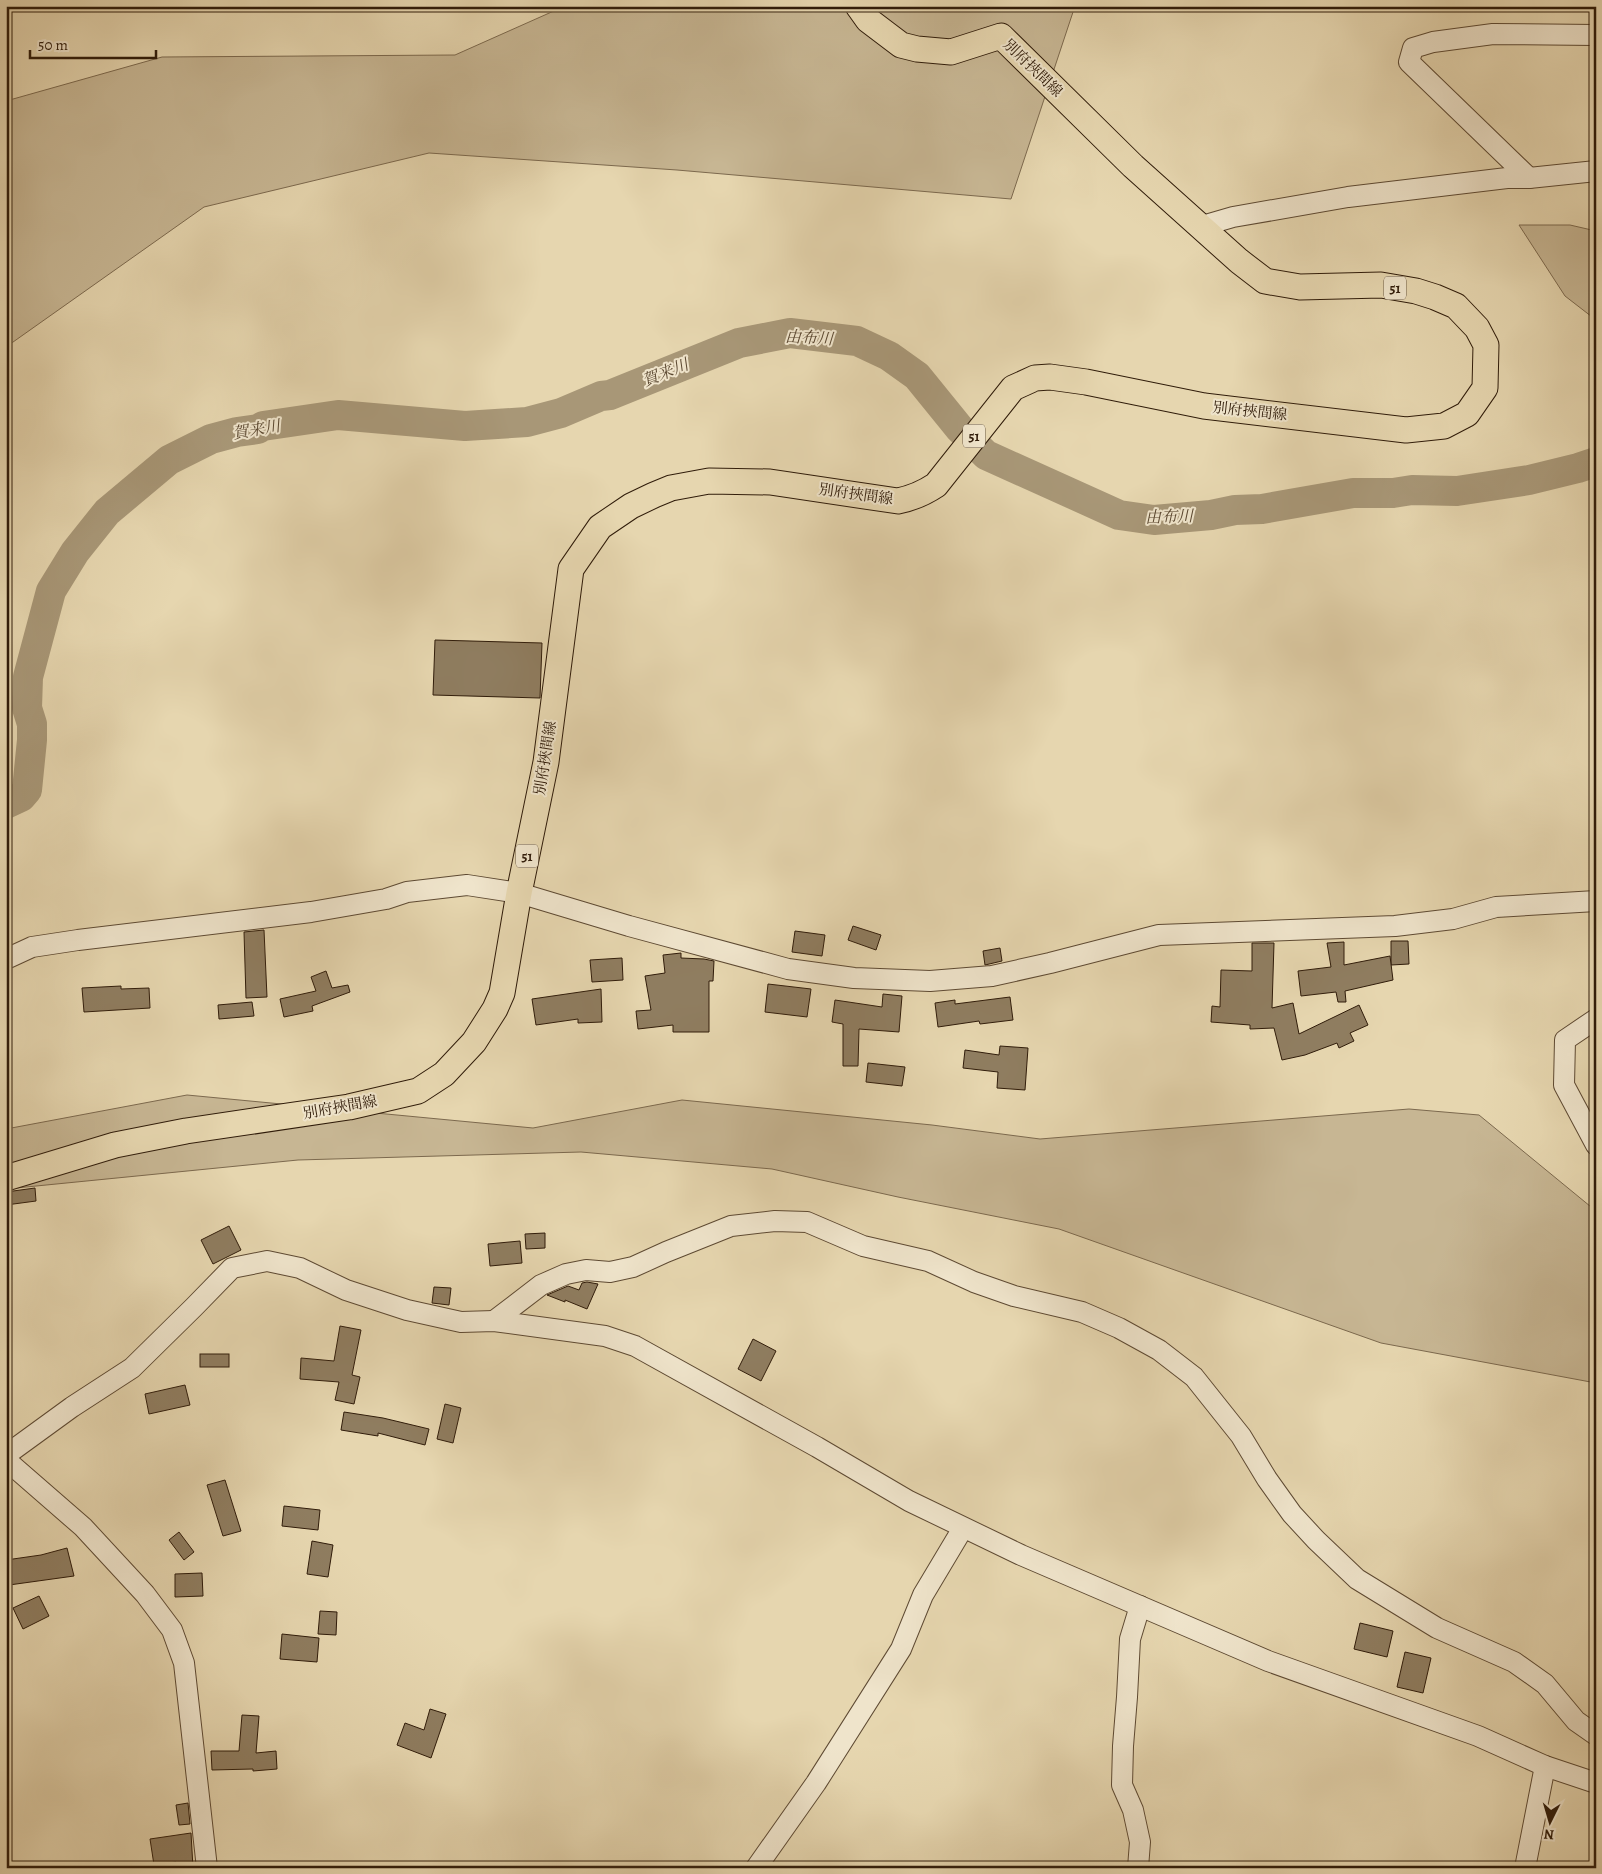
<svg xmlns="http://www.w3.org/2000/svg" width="1602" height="1874" viewBox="0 0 1602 1874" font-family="Alegreya,'Noto Serif JP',serif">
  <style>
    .green { fill: #c7b693; stroke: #7c694e }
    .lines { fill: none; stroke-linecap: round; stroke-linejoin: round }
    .river { stroke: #a89777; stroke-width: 30 }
    .building { fill: #8f7d60; stroke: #301c0a }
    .minor-casing { stroke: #5e4a33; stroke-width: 22 }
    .major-casing { stroke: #301c0a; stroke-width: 27 }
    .minor { stroke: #efe4cb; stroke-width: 20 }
    .major { stroke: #e6d6af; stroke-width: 25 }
    .labels { text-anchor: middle; stroke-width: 4; stroke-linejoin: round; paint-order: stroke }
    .shield { fill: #efe4cb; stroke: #695844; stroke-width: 1 }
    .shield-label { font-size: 14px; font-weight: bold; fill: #301c0a }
    .street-label { font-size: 15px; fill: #301c0a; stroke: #efe4cb }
    .water-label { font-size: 16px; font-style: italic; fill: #5a4730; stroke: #efe4cb }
  </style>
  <rect width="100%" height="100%" fill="#e6d6af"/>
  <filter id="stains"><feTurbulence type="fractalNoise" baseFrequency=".004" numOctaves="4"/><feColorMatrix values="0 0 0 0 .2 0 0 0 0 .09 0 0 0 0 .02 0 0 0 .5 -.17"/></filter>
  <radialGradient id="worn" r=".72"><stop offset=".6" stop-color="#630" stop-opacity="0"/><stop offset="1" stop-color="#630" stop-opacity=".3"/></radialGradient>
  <g class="green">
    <polygon points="565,6 1075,6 1011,199 677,170 429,153 204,207 6,347 6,101 162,57 455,55"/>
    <polygon points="1519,225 1570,225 1596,231 1596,320 1565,296"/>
    <polygon points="187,1095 533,1128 682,1100 932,1125 1040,1139 1409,1109 1479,1115 1596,1211 1596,1383 1381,1343 1059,1229 898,1197 772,1169 581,1152 298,1160 6,1189 6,1129"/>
  </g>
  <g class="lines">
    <polyline class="river" points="6,804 21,797 27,790 32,740 32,724 27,708 28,677 51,591 75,552 107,512 169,460 211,439 237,432 258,429 263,426 338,415 465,426 527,422 561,413 601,396 610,395 739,343 790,333 857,341 889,356 917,376 960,429 986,455 1119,515 1154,520 1211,515 1235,510 1262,509 1353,493 1393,493 1412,490 1457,491 1529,480 1578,468 1596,462"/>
  </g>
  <g class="building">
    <polygon points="435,640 542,643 540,698 433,695"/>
    <polygon points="853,926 881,935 876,950 848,940"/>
    <polygon points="264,930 267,997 246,998 244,932"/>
    <polygon points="795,931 825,935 822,956 792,952"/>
    <polygon points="1391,941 1408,941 1409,964 1391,965"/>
    <polygon points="1344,942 1344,965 1390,956 1393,980 1345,991 1346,1002 1338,1002 1336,992 1301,996 1298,971 1331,967 1327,943"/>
    <polygon points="1252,943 1274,943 1272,1008 1293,1003 1299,1034 1359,1005 1368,1025 1350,1033 1354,1041 1339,1048 1337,1043 1305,1055 1282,1060 1274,1028 1250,1029 1250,1025 1211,1022 1212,1006 1220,1007 1221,970 1252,971"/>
    <polygon points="1000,948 1002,961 985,965 983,951"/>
    <polygon points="681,953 681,958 704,959 714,961 713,981 709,981 709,1032 673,1032 673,1025 638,1029 636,1011 651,1010 645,976 665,973 663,955"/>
    <polygon points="622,958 623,980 592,982 590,960"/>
    <polygon points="326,971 332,988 348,985 350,992 312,1006 313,1011 284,1017 280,999 316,991 311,977"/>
    <polygon points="768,984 811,989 807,1017 765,1012"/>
    <polygon points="121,986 121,989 149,988 150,1008 84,1012 82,988"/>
    <polygon points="601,989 602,1022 578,1023 578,1019 536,1025 532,999"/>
    <polygon points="883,994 902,996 899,1032 859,1029 858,1066 843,1066 843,1024 832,1022 835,1000 882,1007"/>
    <polygon points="1010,997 1013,1020 980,1024 979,1021 938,1027 935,1003 955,1000 955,1004"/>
    <polygon points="252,1002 254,1016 219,1019 218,1005"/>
    <polygon points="1000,1046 1028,1048 1025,1090 997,1088 998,1072 963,1068 965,1050 999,1055"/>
    <polygon points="868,1063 905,1067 902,1086 866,1082"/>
    <polygon points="35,1188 36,1201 6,1205 6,1192"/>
    <polygon points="229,1226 241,1250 213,1264 201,1240"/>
    <polygon points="545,1233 545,1248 526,1249 525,1234"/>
    <polygon points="520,1241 522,1263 490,1266 488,1244"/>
    <polygon points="587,1282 598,1284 587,1309 565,1300 565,1302 547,1295 568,1286 579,1290 582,1283"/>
    <polygon points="434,1287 451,1288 449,1305 432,1303"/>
    <polygon points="340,1326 361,1330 352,1375 360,1377 354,1404 335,1400 339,1382 300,1379 301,1358 334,1361"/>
    <polygon points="753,1339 776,1351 761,1381 738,1369"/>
    <rect x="200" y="1354" width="29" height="13"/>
    <polygon points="185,1385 190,1405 149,1414 145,1394"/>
    <polygon points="445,1404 461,1408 453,1443 437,1439"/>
    <polygon points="344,1412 383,1418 429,1429 425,1445 378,1433 378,1436 341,1430"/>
    <polygon points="225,1480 241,1531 223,1536 207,1485"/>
    <polygon points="284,1506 320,1510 318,1530 282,1526"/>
    <polygon points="179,1532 194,1552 184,1560 169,1540"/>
    <polygon points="312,1541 333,1545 328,1577 307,1574"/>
    <polygon points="67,1548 74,1576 9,1585 6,1560 41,1555"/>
    <polygon points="202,1573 203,1596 175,1597 175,1574"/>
    <polygon points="39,1596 49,1616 23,1629 13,1608"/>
    <polygon points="320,1611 337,1612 336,1635 318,1634"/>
    <polygon points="1360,1623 1393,1631 1387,1657 1354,1649"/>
    <polygon points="282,1634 319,1638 317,1662 280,1659"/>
    <polygon points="1405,1652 1431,1658 1423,1693 1397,1687"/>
    <polygon points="430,1709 446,1714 431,1758 397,1745 405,1723 424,1730"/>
    <polygon points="242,1715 259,1716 256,1753 276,1751 277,1769 253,1771 253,1769 212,1770 211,1751 239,1751"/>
    <polygon points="188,1803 190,1824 179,1825 176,1805"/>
    <polygon points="191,1833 193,1868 177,1868 176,1862 154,1865 150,1839"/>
  </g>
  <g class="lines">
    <g class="minor-casing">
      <g id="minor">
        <polyline points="1529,178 1409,62 1413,48 1433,42 1493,34 1596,35"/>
        <polyline points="1202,226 1233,217 1348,197 1507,178 1529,178 1596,171"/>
        <polyline points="6,959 32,947 78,940 311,912 386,899 407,892 467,885 519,893 629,926 788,969 854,978 930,981 992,976 1050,963 1159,935 1395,926 1453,919 1496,907 1596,901"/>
        <polyline points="1596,1019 1565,1040 1564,1085 1596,1145"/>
        <polyline points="494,1321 541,1285 566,1274 586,1270 610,1272 633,1267 666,1252 731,1226 775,1221 807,1222 863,1246 928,1261 974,1282 1014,1296 1082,1312 1119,1328 1159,1350 1194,1377 1241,1436 1267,1479 1292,1514 1316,1540 1357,1579 1437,1628 1514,1662 1545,1684 1576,1721 1596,1735"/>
        <polyline points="6,1455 72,1407 132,1368 194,1307 232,1268 267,1261 300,1268 346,1290 407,1310 461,1322 494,1321 605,1336 635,1346 817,1447 909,1501 1021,1555 1268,1661 1478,1736 1545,1766 1596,1783"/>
        <polyline points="6,1460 83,1527 145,1594 172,1630 184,1663 207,1868"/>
        <polyline points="756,1868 816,1783 901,1649 923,1595 963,1528"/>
        <polyline points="1138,1868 1140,1842 1133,1810 1122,1785 1123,1746 1127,1697 1130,1639 1140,1606"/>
        <polyline points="1527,1868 1526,1863 1545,1766"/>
      </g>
    </g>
    <g class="major-casing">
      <path id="major" d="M6,1178l109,-33 71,-14 163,-24 69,-16 26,-17 30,-32 21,-33 7,-16 17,-100 27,-131 25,-193 29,-42 31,-21 23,-11 17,-7 38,-7 61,1 128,19c15,-3 26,-8 38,-16l77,-97 22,-10 15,-1 36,5 118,24 202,24 38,-4 23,-12 18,-26 1,-43 -9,-17 -21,-22 -21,-9 -19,-6 -35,-6 -81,2 -35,-6 -26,-20 -106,-95 -132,-130 -50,16 -34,-3 -16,-4 -33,-25 -10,-14"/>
    </g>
    <use href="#minor" class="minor"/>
    <use href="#major" class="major"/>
  </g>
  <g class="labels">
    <g class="shield">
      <rect x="1384" y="276.5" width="22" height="23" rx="4"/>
      <rect x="963" y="424.5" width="22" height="23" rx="4"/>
      <rect x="516" y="844.5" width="22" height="23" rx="4"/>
    </g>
    <g class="shield-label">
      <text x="1395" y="293">51</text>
      <text x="974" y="441">51</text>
      <text x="527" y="861">51</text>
    </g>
    <g class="street-label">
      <text transform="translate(1033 68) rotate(44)" y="5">別府挾間線</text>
      <text transform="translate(1250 411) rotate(6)" y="5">別府挾間線</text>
      <text transform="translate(856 494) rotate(8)" y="5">別府挾間線</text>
      <text transform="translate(545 758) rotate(-81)" y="5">別府挾間線</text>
      <text transform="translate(340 1107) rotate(-10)" y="5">別府挾間線</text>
    </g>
    <g class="water-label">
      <text transform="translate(809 337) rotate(3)" y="6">由布川</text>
      <text transform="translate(665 372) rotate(-22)" y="6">賀来川</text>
      <text transform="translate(256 429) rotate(-10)" y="6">賀来川</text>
      <text transform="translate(1169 516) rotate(-2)" y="6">由布川</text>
    </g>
  </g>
  <rect width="1602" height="1874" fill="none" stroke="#e6d6af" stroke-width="25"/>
  <rect x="8" y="8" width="1587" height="1859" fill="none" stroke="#301c0a" stroke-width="2.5"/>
  <rect x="12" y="12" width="1577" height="1849" fill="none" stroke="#301c0a"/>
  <g transform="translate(1550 1822) rotate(185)" stroke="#efe4cb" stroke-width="4" paint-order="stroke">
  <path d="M0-4L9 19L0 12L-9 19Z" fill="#301c0a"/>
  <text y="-8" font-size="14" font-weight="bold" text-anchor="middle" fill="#301c0a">N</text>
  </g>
  <path d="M30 50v8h126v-8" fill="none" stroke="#301c0a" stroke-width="2.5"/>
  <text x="38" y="50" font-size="15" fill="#301c0a" stroke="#efe4cb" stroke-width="4" paint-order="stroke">50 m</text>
  <rect width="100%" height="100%" filter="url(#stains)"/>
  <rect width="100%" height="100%" fill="url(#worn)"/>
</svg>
